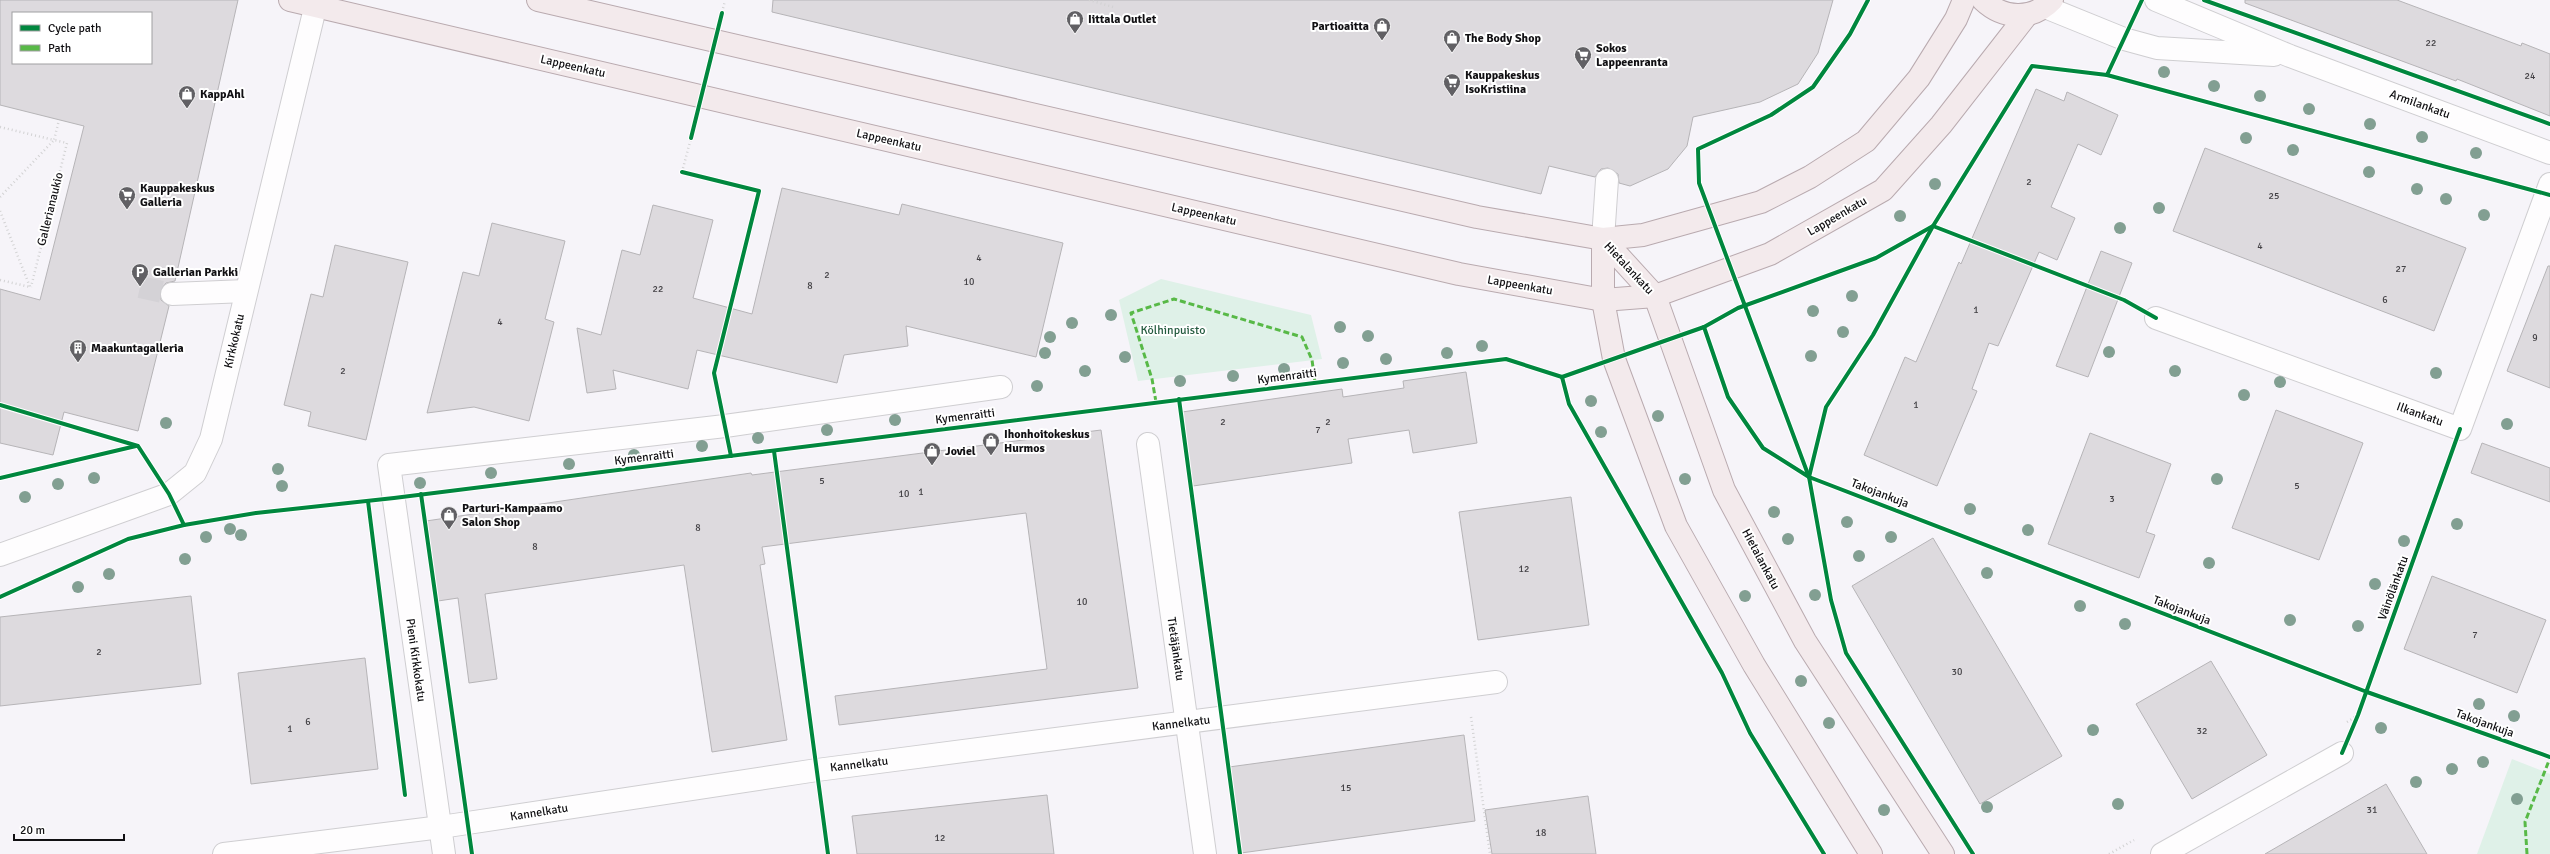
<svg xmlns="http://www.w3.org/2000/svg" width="2550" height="854" viewBox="0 0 2550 854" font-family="Signika,sans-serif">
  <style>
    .green { fill: #dff1e8 }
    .building { fill: #dddade; stroke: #b6b4b7; fill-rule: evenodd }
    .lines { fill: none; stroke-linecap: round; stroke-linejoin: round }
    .minor-tunnel { stroke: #d4d2d6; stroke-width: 22; stroke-dasharray: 22 11; stroke-linecap: butt }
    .minor-casing { stroke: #cfced1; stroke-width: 24 }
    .major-casing { stroke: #b9aaaf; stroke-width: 24 }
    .path { stroke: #d2d2d3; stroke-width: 2.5; stroke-dasharray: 1 3; stroke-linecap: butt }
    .minor { stroke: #fefdfe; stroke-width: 22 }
    .major { stroke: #f3eaec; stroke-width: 22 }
    .quiet { stroke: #58b947; stroke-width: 3; stroke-dasharray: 6 3; stroke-linecap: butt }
    .cycleway-casing { stroke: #fff; stroke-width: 6 }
    .cycleway { stroke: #00873e; stroke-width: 4 }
    .tree { fill: #829f92 }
    .labels { text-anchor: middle; stroke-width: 4; stroke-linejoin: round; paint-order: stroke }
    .number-label { font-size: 10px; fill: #444246 }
    .poi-label { font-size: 12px; font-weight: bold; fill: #111013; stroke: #fff; text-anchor: start }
    .street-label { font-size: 12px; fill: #111013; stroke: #fff }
    .park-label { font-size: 12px; fill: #235a3e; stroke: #fff }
  </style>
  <rect width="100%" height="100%" fill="#f6f4f9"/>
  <g class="green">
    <polygon points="1161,279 1311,315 1322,359 1138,381 1119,300"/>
    <polygon points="2512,759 2550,774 2550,854 2477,854"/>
  </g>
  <g class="building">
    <path d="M0,0h238l-63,281 -9,2 -5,6v11l8,6 -31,125 -74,-19 -11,43 -53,-12v-154l40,11 44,-174 -84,-21zM13,13h138v50h-138z"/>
    <polygon points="773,0 1833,0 1818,53 1798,84 1760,102 1693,117 1687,146 1668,169 1630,186 1619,183 1618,174 1608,168 1601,169 1595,177 1549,166 1541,194 772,12"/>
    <polygon points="2245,0 2397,0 2521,46 2522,43 2550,54 2550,116 2457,79 2456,81 2245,3"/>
    <polygon points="2036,89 2064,101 2067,92 2118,115 2101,155 2078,144 2051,207 2075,218 2057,260 2039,252 1998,346 1989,343 1972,389 1977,391 1937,486 1864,455 1905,357 1916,362 1959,262 1961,264"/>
    <polygon points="2205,148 2466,248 2434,331 2173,231"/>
    <polygon points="782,188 899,215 902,204 1063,243 1036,357 906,326 908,346 844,355 837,383 697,350 688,389 613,370 616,389 587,393 577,328 601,335 622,250 640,255 653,205 713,220 693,298 752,314"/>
    <polygon points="492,223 565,241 545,319 554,322 529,421 474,407 427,413 463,272 479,276"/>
    <polygon points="335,245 408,262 366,440 308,426 311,412 284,405 311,294 323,297"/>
    <polygon points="2101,251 2132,263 2088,377 2056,366"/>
    <polygon points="2548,266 2550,266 2550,388 2507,371"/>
    <polygon points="1466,372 1477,443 1413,453 1409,430 1348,439 1352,463 1193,486 1182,412 1342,389 1343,397 1404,388 1403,381"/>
    <polygon points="2276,410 2363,443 2319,560 2232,528"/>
    <polygon points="1101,430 1138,688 839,725 835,696 1047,669 1026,513 762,547 765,564 760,565 787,740 712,752 684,565 485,594 497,679 469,683 458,598 438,601 426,521 751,473 752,475"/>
    <polygon points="2090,433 2171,464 2146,532 2155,535 2139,578 2048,544"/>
    <polygon points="2482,443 2550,468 2550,502 2471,473"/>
    <polygon points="1571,497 1589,625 1478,640 1459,512"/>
    <polygon points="1933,538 2062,756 1980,804 1852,586"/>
    <polygon points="2432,576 2546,620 2517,693 2404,649"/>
    <polygon points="191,596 201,684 0,706 0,617"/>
    <polygon points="365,658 378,769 251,784 238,673"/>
    <polygon points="2211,661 2267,755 2192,799 2136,704"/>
    <polygon points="1464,735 1475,821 1241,853 1229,767"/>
    <polygon points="2386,784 2427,854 2265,854"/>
    <polygon points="1047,795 1054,854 857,854 852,816"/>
    <polygon points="1588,796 1596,854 1492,854 1485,810"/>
  </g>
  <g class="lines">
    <polyline class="minor-tunnel" points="140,287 172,294"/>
    <g class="minor-casing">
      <g id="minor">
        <polyline points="2156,0 2290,56 2550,153"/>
        <polyline points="2045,7 2124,39 2157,48 2274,55"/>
        <polyline points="1603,239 1607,180"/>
        <polyline points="172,294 246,291"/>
        <polyline points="2156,318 2460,429 2550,184"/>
        <polyline points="1148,444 1205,854"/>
        <polyline points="0,555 169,494 195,473 211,439 317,0"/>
        <polyline points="224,854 441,827 817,770 1496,682"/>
        <polyline points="444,854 389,465 725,426 1001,387"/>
        <polyline points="2162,854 2342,753"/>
      </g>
    </g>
    <g class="major-casing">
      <g id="major">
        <polyline points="290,0 1459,274 1603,300 1655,296 1770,254 1883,190 1941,125 2026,16"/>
        <polyline points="538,0 1477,217 1603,239 1643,235 1761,202 1810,177 1866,141 1919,78 1956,19 1964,0"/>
        <path d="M1983,0c20,19 49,21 69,0"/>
        <polyline points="1603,239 1655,296 1724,490 1805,641 1943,854"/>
        <polyline points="1603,239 1603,300 1614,359 1676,526 1754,665 1871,854"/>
      </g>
    </g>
    <g class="path">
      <polyline points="1089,0 1113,7"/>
      <polyline points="722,12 725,1"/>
      <polyline points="0,127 54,140 59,120"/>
      <polyline points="682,172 691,138"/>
      <polyline points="0,197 54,140 67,143 31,287"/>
      <polyline points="0,211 30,287"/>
      <polyline points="0,280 30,287"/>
      <polyline points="1471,717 1490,854"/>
      <polyline points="2347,722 2358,715"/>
      <polyline points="2109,854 2134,840"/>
    </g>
    <use href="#minor" class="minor"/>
    <use href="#major" class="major"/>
    <g class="quiet">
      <polyline points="1156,402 1152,379 1131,313 1174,299 1302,337 1312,360 1315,382"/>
      <polyline points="2527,854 2525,822 2550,758"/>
    </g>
    <g class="cycleway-casing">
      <g id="cycleway">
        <polyline points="2204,0 2550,124"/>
        <polyline points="2107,75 2550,195"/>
        <polyline points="691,138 722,13"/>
        <polyline points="682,172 759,191 714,373 731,456"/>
        <polyline points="1704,327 1728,397 1763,448 1809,477 1699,183 1698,149 1771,115 1813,87 1850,34 1868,0"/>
        <polyline points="1562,377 1704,327 1738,308 1876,258 1933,226 2032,66 2107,75 2142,0"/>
        <polyline points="1562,377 1569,404 1722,673 1750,733 1824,854"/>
        <polyline points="1179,399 1240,854"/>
        <polyline points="0,405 138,446 169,494 184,525"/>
        <polyline points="774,451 828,854"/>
        <polyline points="1809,477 2367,692 2550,757"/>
        <polyline points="0,478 136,446"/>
        <polyline points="421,494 472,854"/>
        <polyline points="368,501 405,795"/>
        <polyline points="0,597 128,539 184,525 256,513 394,498 1506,359 1562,377"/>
        <polyline points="2342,753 2358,715 2460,429"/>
        <polyline points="1973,854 1846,653 1831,600 1809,477 1826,407 1873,335 1933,226 2124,300 2156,318"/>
      </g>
    </g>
    <use href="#cycleway" class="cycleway"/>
  </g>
  <g class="tree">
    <circle cx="2164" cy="72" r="6"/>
    <circle cx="2214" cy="86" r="6"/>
    <circle cx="2260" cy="96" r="6"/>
    <circle cx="2309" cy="109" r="6"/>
    <circle cx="2370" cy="124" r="6"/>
    <circle cx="2422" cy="137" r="6"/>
    <circle cx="2246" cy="138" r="6"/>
    <circle cx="2293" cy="150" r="6"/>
    <circle cx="2476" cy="153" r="6"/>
    <circle cx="2369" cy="172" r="6"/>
    <circle cx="1935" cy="184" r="6"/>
    <circle cx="2417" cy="189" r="6"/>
    <circle cx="2446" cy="199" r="6"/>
    <circle cx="2159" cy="208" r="6"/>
    <circle cx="2484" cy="215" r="6"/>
    <circle cx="1900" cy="216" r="6"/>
    <circle cx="2120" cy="228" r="6"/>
    <circle cx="1852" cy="296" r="6"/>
    <circle cx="1813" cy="311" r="6"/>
    <circle cx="1111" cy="315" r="6"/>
    <circle cx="1072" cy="323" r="6"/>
    <circle cx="1340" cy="327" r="6"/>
    <circle cx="1843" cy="332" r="6"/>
    <circle cx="1368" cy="336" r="6"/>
    <circle cx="1050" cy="337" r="6"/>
    <circle cx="1482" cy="346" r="6"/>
    <circle cx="2109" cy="352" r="6"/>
    <circle cx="1045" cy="353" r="6"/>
    <circle cx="1447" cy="353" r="6"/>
    <circle cx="1811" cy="356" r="6"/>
    <circle cx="1125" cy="357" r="6"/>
    <circle cx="1386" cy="359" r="6"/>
    <circle cx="1343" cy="363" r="6"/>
    <circle cx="1284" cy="369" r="6"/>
    <circle cx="1085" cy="371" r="6"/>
    <circle cx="2175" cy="371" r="6"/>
    <circle cx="2436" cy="373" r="6"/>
    <circle cx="1233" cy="376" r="6"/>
    <circle cx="1180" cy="381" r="6"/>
    <circle cx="2280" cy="382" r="6"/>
    <circle cx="1037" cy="386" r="6"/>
    <circle cx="2244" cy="395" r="6"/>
    <circle cx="1591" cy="401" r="6"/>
    <circle cx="1658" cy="416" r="6"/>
    <circle cx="895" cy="420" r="6"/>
    <circle cx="166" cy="423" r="6"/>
    <circle cx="2507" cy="424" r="6"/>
    <circle cx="827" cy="430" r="6"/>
    <circle cx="1601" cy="432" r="6"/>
    <circle cx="758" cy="438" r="6"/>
    <circle cx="702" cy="446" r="6"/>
    <circle cx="634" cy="455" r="6"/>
    <circle cx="569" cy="464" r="6"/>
    <circle cx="278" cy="469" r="6"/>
    <circle cx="491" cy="473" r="6"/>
    <circle cx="94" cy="478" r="6"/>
    <circle cx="1685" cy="479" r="6"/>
    <circle cx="2217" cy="479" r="6"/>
    <circle cx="420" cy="483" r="6"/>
    <circle cx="58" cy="484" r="6"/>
    <circle cx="282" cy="486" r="6"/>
    <circle cx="25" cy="497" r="6"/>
    <circle cx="1970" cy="509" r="6"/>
    <circle cx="1774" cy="512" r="6"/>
    <circle cx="1847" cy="522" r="6"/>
    <circle cx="2457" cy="524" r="6"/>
    <circle cx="230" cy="529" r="6"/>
    <circle cx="2028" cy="530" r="6"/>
    <circle cx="241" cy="535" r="6"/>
    <circle cx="206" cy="537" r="6"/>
    <circle cx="1891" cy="537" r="6"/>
    <circle cx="1788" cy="539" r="6"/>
    <circle cx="2404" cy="541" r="6"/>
    <circle cx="1859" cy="556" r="6"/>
    <circle cx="185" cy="559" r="6"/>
    <circle cx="2209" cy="563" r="6"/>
    <circle cx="1987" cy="573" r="6"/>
    <circle cx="109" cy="574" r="6"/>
    <circle cx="2375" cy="584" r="6"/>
    <circle cx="78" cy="587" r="6"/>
    <circle cx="1815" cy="595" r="6"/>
    <circle cx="1745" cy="596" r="6"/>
    <circle cx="2080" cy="606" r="6"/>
    <circle cx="2290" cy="620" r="6"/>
    <circle cx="2125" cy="624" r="6"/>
    <circle cx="2358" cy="626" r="6"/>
    <circle cx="1801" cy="681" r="6"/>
    <circle cx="2479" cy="704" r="6"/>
    <circle cx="2514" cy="716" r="6"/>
    <circle cx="1829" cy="723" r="6"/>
    <circle cx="2381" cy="728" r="6"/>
    <circle cx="2093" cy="730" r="6"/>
    <circle cx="2483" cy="762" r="6"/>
    <circle cx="2452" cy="769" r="6"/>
    <circle cx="2416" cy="782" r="6"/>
    <circle cx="2517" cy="799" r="6"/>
    <circle cx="2118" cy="804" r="6"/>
    <circle cx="1987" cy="807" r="6"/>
    <circle cx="1884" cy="810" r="6"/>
  </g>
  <defs>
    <g id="shop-pin" transform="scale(0.9)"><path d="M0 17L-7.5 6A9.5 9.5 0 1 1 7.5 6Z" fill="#616064" stroke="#fff"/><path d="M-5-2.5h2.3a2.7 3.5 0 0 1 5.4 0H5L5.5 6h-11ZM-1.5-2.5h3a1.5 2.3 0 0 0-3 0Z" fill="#fff"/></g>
    <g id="supermarket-pin" transform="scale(0.9)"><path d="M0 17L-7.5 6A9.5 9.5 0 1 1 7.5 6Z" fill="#616064" stroke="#fff"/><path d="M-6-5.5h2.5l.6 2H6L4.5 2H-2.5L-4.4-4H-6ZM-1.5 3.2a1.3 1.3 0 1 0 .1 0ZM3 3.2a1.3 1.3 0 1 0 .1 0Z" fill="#fff"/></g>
    <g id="parking-pin" transform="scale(0.9)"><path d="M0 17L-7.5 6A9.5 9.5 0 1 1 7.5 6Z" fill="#616064" stroke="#fff"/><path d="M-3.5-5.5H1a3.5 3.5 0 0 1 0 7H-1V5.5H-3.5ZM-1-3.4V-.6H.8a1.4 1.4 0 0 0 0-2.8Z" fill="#fff"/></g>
    <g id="building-pin" transform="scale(0.9)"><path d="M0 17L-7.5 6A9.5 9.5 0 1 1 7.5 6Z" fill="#616064" stroke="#fff"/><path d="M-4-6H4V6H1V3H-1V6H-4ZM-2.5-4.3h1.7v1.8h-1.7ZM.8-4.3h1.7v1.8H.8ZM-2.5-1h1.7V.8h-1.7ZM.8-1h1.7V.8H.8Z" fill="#fff"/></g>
  </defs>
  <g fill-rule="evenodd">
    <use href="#shop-pin" x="1075" y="19"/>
    <use href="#shop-pin" x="1382" y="26"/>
    <use href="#shop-pin" x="1452" y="38"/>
    <use href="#supermarket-pin" x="1583" y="55"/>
    <use href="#supermarket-pin" x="1452" y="82"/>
    <use href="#shop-pin" x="187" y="94"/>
    <use href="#supermarket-pin" x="127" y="195"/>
    <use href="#parking-pin" x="140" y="272"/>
    <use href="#building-pin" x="78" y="348"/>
    <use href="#shop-pin" x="991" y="441"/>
    <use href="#shop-pin" x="932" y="451"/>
    <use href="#shop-pin" x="449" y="515"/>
  </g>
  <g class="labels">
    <g class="number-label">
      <text x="2431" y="46">22</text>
      <text x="2530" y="79">24</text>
      <text x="2029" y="185">2</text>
      <text x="2274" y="199">25</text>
      <text x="2260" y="249">4</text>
      <text x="979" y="261">4</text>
      <text x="2401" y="272">27</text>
      <text x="827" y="278">2</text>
      <text x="969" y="285">10</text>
      <text x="810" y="289">8</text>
      <text x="658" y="292">22</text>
      <text x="2385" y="303">6</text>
      <text x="1976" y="313">1</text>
      <text x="500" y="325">4</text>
      <text x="2535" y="341">9</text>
      <text x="343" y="374">2</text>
      <text x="1916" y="408">1</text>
      <text x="1223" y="425">2</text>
      <text x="1328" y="425">2</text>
      <text x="1318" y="433">7</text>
      <text x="822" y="484">5</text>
      <text x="2297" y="489">5</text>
      <text x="921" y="495">1</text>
      <text x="904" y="497">10</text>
      <text x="2112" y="502">3</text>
      <text x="698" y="531">8</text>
      <text x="535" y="550">8</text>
      <text x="1524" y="572">12</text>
      <text x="1082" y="605">10</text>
      <text x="2475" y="638">7</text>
      <text x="99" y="655">2</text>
      <text x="1957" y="675">30</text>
      <text x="308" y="725">6</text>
      <text x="290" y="732">1</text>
      <text x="2202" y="734">32</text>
      <text x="1346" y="791">15</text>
      <text x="2372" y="813">31</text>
      <text x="1541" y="836">18</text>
      <text x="940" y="841">12</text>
    </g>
    <g class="poi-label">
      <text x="1088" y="23">Iittala Outlet</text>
      <text x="1369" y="30" text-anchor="end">Partioaitta</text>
      <text x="1465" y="42">The Body Shop</text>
      <text x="1596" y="52">Sokos<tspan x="1596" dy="14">Lappeenranta</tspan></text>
      <text x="1465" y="79">Kauppakeskus<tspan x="1465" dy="14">IsoKristiina</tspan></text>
      <text x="200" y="98">KappAhl</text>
      <text x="140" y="192">Kauppakeskus<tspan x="140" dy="14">Galleria</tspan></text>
      <text x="153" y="276">Gallerian Parkki</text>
      <text x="91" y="352">Maakuntagalleria</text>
      <text x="1004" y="438">Ihonhoitokeskus<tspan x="1004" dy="14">Hurmos</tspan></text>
      <text x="945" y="455">Joviel</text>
      <text x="462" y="512">Parturi-Kampaamo<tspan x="462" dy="14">Salon Shop</tspan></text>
    </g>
    <g class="street-label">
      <text transform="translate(573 66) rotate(13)" y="4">Lappeenkatu</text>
      <text transform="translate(2420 104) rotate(20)" y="4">Armilankatu</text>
      <text transform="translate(889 140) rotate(13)" y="4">Lappeenkatu</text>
      <text transform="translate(50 209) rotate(-76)" y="4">Gallerianaukio</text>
      <text transform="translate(1204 214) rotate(13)" y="4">Lappeenkatu</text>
      <text transform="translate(1837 216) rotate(-30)" y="4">Lappeenkatu</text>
      <text transform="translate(1629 268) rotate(47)" y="4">Hietalankatu</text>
      <text transform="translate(1520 285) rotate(10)" y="4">Lappeenkatu</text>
      <text transform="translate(234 341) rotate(-77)" y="4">Kirkkokatu</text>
      <text transform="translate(1287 376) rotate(-7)" y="4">Kymenraitti</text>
      <text transform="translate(2420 414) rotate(20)" y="4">Ilkankatu</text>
      <text transform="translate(965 416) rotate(-7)" y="4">Kymenraitti</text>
      <text transform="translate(644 457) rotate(-7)" y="4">Kymenraitti</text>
      <text transform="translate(1880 493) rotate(21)" y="4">Takojankuja</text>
      <text transform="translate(1761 559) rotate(62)" y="4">Hietalankatu</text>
      <text transform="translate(2393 588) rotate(-70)" y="4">Väinölänkatu</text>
      <text transform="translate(2182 610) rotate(21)" y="4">Takojankuja</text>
      <text transform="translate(1176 649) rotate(82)" y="4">Tietäjänkatu</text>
      <text transform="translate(416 660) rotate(82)" y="4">Pieni Kirkkokatu</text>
      <text transform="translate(1181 723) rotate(-7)" y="4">Kannelkatu</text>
      <text transform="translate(2485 723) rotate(20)" y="4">Takojankuja</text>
      <text transform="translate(859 764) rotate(-7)" y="4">Kannelkatu</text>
      <text transform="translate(539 812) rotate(-9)" y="4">Kannelkatu</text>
    </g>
    <g class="park-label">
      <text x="1173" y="334">Kölhinpuisto</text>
    </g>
  </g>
  <rect x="12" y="12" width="140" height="52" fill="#ffffff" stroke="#a09fa1"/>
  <rect x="20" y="25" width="20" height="6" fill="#00873e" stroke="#a09fa1"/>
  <text x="48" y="32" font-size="12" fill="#111013">Cycle path</text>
  <rect x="20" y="45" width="20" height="6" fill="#58b947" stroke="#a09fa1"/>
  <text x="48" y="52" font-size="12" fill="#111013">Path</text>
  <path d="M14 834v6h110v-6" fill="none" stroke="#111013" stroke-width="2"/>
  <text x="20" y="834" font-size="12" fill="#111013" stroke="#ffffff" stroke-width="3" paint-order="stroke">20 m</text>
</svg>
